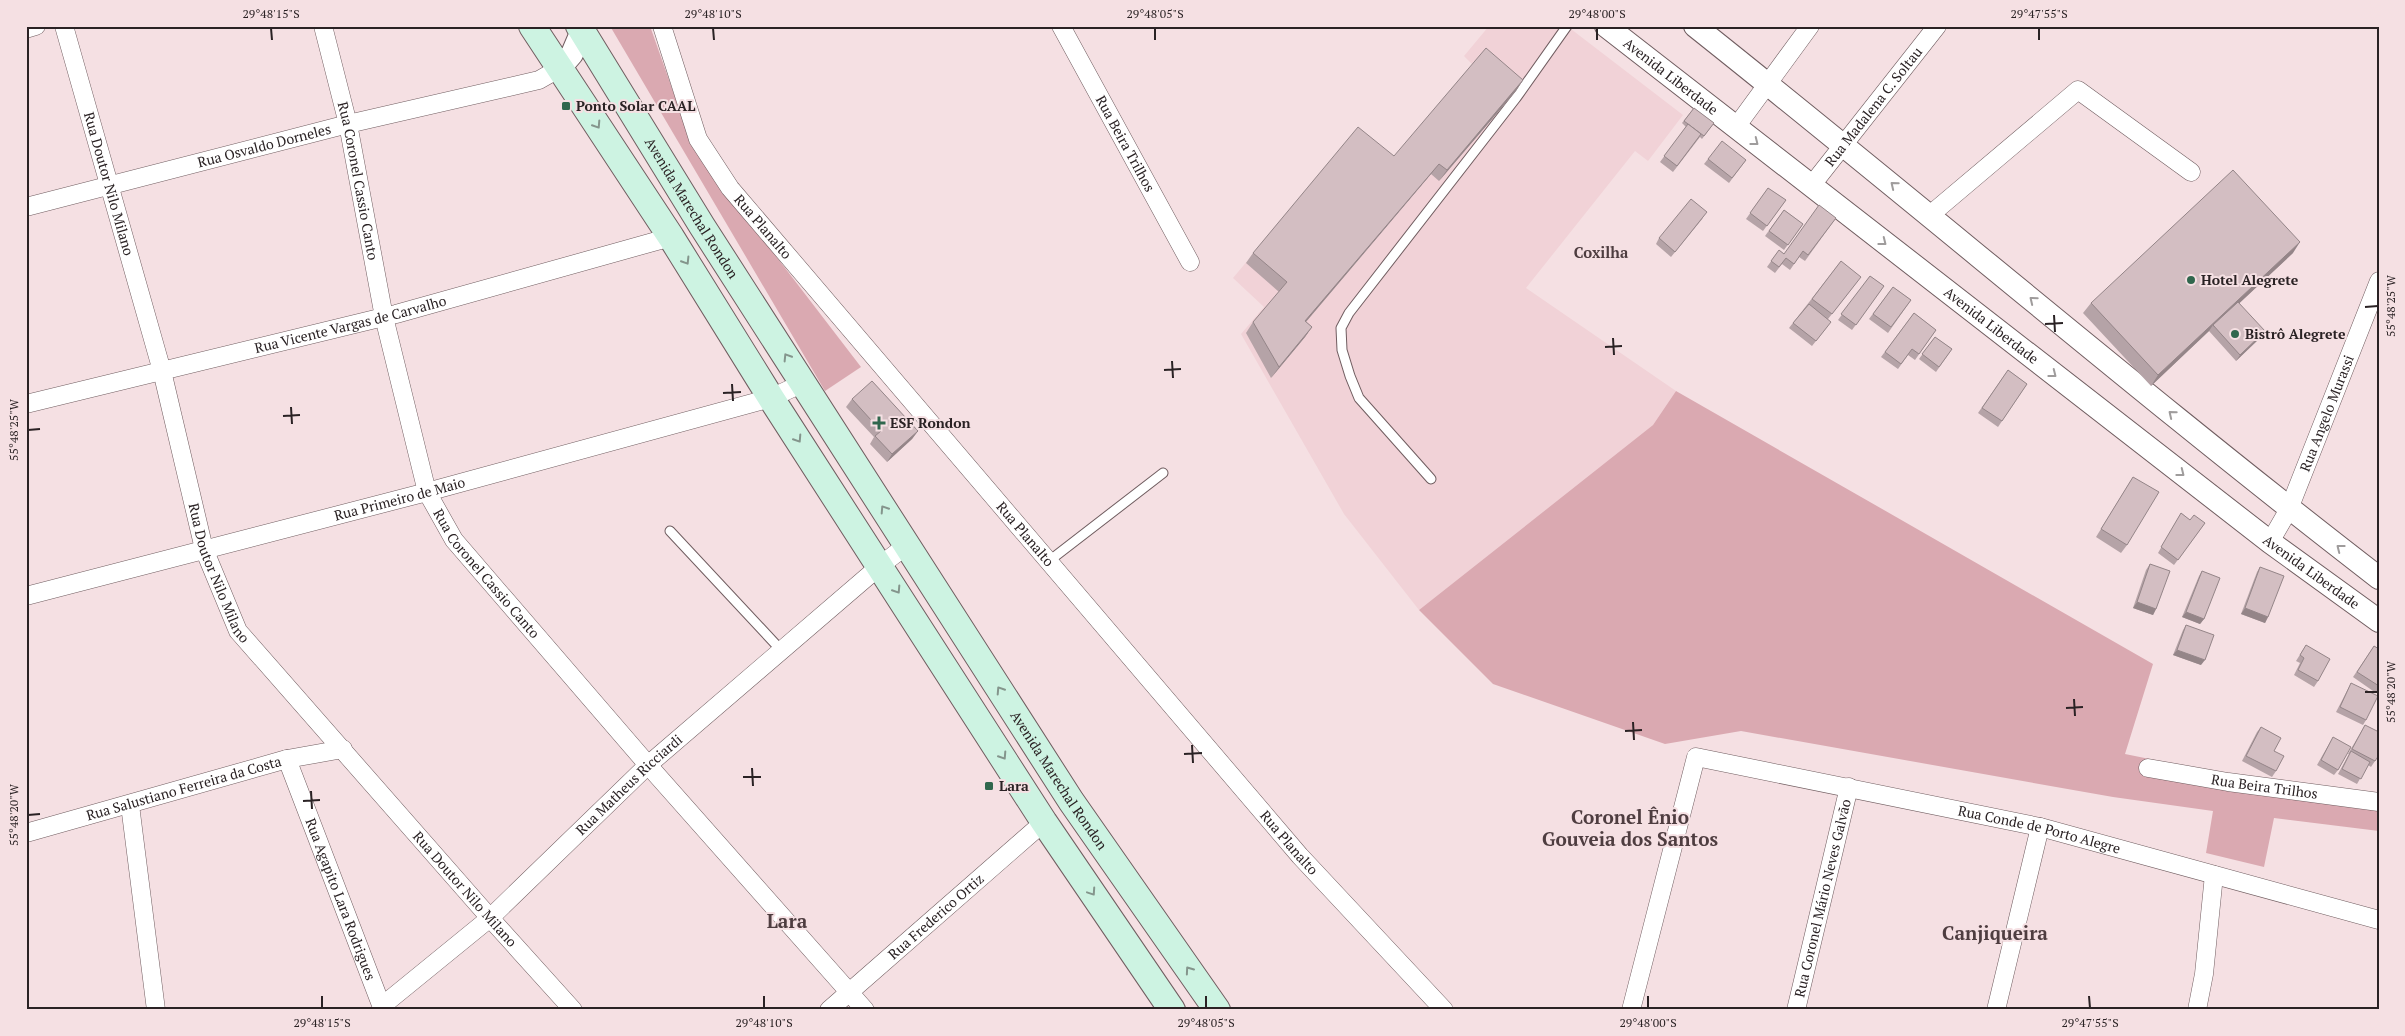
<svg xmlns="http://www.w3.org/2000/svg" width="2405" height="1036" viewBox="0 0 2405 1036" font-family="'PT Serif',serif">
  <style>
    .built { fill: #f1d2d7 }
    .green { fill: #daa9b1 }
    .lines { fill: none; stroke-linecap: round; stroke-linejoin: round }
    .service-casing { stroke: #705d60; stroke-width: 11 }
    .minor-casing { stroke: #705d60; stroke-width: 19 }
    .tertiary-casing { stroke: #705d60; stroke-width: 24 }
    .secondary-casing { stroke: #705d60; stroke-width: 28 }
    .service { stroke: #fff; stroke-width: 9 }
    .minor { stroke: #fff; stroke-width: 18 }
    .tertiary { stroke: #fff; stroke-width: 22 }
    .secondary { stroke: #cdf3e2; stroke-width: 26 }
    .wall { fill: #b5a3a7 }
    .shaded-wall { fill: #948588 }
    .building { fill: #d3bec2; stroke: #948588 }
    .oneway { stroke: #84958c }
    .oneway2 { stroke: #9f9c9c }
    .ticks { fill: none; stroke: #2a2224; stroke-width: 2 }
    .poi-dot { fill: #30674d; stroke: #f5e0e3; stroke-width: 2 }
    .labels { text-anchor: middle; stroke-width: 4; stroke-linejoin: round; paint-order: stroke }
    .street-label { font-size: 14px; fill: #2a2224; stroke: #f5e0e3 }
    .poi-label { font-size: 14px; font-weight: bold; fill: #2a2224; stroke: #f5e0e3; text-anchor: start }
    .neighbourhood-label { font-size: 15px; font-weight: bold; fill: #4e3d40; stroke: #f5e0e3 }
    .district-label { font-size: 19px; font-weight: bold; fill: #4e3d40; stroke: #f5e0e3 }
    .neatline { fill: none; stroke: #2a2224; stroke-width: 2 }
    .ticks-label { font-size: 12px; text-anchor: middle; fill: #2a2224 }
  </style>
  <rect width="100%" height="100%" fill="#f5e0e3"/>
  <polygon class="built" points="1489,26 1567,26 1683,115 1648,161 1635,151 1526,288 1676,391 1653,425 1419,610 1344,514 1241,334 1264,307 1233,278 1350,138 1386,167 1473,65 1464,56"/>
  <g class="green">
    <polygon points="610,26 650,26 693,148 861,367 825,391"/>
    <polygon points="1676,391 2153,664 2125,754 2199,769 2379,794 2379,831 2274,818 2264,867 2206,853 2213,811 2113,797 1741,731 1665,744 1493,684 1419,610 1653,425"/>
  </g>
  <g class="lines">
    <g class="service-casing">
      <g id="service">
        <polyline points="1431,479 1359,398 1350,376 1342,350 1341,328 1349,313 1516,98 1567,26"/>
        <polyline points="670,531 781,650"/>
        <polyline points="1049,561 1163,473"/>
      </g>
    </g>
    <g class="minor-casing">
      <g id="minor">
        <path id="s1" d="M64,26l98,345 42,178 34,82 252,287 83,92"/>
        <path id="s2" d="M323,26l25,98 36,193 43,175 27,48 194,225 217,245"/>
        <path id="s3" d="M662,26l36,113 32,49 570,668 144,154"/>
        <path id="s4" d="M1061,26l129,236"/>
        <polyline points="26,29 36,26"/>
        <polyline points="1736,127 1810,26"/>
        <path id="s5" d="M1811,186l126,-160"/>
        <path id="s6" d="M26,207l322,-83 191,-44 21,-12"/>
        <polyline points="1930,215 2078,90 2191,172"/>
        <path id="s7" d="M26,404l370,-90 275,-77"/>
        <path id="s8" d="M2270,542l19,-33 90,-228"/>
        <path id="s9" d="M26,596l401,-104 344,-94 32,-15"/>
        <path id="s10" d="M287,759l96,251"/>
        <path id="s11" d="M2148,768l80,14 151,20"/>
        <polyline points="130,805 156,1010"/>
        <path id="s12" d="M26,833l261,-74 56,-10"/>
        <path id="s13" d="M382,1006l108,-88 158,-153 233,-200 26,-20"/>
        <path id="s14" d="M829,1010l215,-188"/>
        <path id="s15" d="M1631,1010l65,-253 344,70 339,93"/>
        <path id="s16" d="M1796,1010l53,-223"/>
        <polyline points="1996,1010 2040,827"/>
        <polyline points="2197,1010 2204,974 2214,875"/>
      </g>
    </g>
    <g class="tertiary-casing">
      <g id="tertiary">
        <path id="s17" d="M1606,26l664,516 109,79"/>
        <path d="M1695,26c229,182 452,373 684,552"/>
        <polyline points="560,68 572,54 584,26"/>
      </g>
    </g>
    <g class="secondary-casing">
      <g id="secondary">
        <polyline points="532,26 671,237 771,398 1044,822 1172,1010"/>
        <path id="s18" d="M579,26l123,200 369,575 146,209"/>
      </g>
    </g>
    <use href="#service" class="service"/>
    <use href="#minor" class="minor"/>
    <use href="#tertiary" class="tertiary"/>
    <use href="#secondary" class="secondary"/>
  </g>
  <g class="wall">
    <polygon points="1523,80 1516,91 1439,181 1431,174 1306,322 1312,327 1305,337 1271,378 1246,333 1253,322 1279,292 1246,263 1253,253"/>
    <polygon points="1694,108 1714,123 1702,139 1700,137 1673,172 1660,162 1686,127 1682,123"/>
    <polygon points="1708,159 1746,160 1729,183 1704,164"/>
    <polygon points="1768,188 1786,200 1763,231 1746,219"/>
    <polygon points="1784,210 1803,224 1784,250 1765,236"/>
    <polygon points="1703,218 1671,257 1656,244 1659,238"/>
    <polygon points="1836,218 1805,261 1799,257 1790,270 1782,264 1775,273 1767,267 1779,250 1784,254"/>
    <polygon points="2293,253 2239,303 2261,337 2236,361 2209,331 2151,386 2083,313 2091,303"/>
    <polygon points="1841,261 1857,282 1828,319 1827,327 1812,346 1789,328"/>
    <polygon points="1870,276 1884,286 1852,330 1838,320"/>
    <polygon points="1893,287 1911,300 1888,333 1869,319"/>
    <polygon points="1914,313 1936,330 1915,360 1908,355 1898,369 1881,357"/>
    <polygon points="1935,337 1952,349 1936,372 1919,359"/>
    <polygon points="2008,370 2027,384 1998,427 1978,413"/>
    <polygon points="852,399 918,431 912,439 887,462 870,444 874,437 846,407"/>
    <polygon points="2133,477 2127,545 2121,553 2096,537"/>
    <polygon points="2181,513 2190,520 2205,523 2174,565 2158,553"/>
    <polygon points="2150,564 2156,609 2153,615 2133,608 2146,570"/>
    <polygon points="2260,567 2268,617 2265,623 2241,614 2257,572"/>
    <polygon points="2202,571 2204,619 2200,624 2182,617 2199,576"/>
    <polygon points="2186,625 2201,665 2173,655 2183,630"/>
    <polygon points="2306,645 2318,681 2314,687 2294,675 2300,663 2296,661"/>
    <polygon points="2374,646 2379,649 2379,689 2376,693 2353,677"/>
    <polygon points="2351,683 2366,720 2363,725 2336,712 2348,689"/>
    <polygon points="2365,725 2375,761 2371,767 2368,765 2357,784 2338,774 2349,754 2348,754"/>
    <polygon points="2261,727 2274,751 2276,771 2272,777 2242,761 2257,732"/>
    <polygon points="2333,737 2338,770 2334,775 2317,765"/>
  </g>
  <g class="shaded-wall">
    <polygon points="1523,80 1516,91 1439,181 1447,170"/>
    <polygon points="1439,164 1431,174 1298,331 1305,321"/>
    <polygon points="2300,242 2293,253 2214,327 2213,325 2209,331 2151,386 2158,375"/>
    <polygon points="1312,327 1305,337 1271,378 1279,367"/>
    <polygon points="2265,331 2261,337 2236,361 2240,355"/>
    <polygon points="918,431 912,439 887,462 892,454"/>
    <polygon points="2137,602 2156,609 2153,615 2133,608"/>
    <polygon points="2245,608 2268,617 2265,623 2241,614"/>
    <polygon points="2186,612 2204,619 2200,624 2182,617"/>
    <polygon points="2177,650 2205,660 2201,665 2173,655"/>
  </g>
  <g class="building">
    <polygon points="1486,48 1523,80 1447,170 1439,164 1305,321 1312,327 1279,367 1253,322 1287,282 1253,253 1358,127 1394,156"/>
    <polygon points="1694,108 1714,123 1704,136 1684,121"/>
    <polygon points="1688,124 1701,134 1677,166 1664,156"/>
    <polygon points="1722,141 1746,160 1732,178 1708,159"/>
    <polygon points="2233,170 2300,242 2158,375 2091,303"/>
    <polygon points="1768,188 1786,200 1767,226 1750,213"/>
    <polygon points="1691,199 1707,212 1675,252 1659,238"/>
    <polygon points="1819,205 1836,218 1808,255 1803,251 1794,264 1786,258 1779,267 1771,261 1779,250 1784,254"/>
    <polygon points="1784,210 1803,224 1788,245 1769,231"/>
    <polygon points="1841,261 1861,277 1832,314 1812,299"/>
    <polygon points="1870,276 1884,286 1856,325 1841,314"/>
    <polygon points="1893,287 1911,300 1891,327 1873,314"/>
    <polygon points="2238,302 2265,331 2240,355 2213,325"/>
    <polygon points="1809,304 1831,322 1816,341 1793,323"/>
    <polygon points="1914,313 1936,330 1919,354 1912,349 1901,364 1885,352"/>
    <polygon points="1935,337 1952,349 1939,367 1922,354"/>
    <polygon points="2008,370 2027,384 2002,421 1982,408"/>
    <polygon points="872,381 918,431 892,454 875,436 881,431 852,399"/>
    <polygon points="2133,477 2159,492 2127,545 2101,529"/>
    <polygon points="2181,513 2190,520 2194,515 2205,523 2178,560 2161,547"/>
    <polygon points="2150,564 2170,571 2156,609 2137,602"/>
    <polygon points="2260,567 2284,576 2268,617 2245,608"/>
    <polygon points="2202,571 2220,578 2204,619 2186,612"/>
    <polygon points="2186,625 2214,635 2205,660 2177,650"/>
    <polygon points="2306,645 2330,659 2318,681 2298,670 2304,658 2300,655"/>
    <polygon points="2374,646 2379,649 2379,686 2357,672"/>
    <polygon points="2351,683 2378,696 2366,720 2340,707"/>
    <polygon points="2365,725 2379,732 2379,755 2375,761 2352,749"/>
    <polygon points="2261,727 2281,738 2274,751 2284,756 2276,771 2246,756"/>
    <polygon points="2333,737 2351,747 2338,770 2321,760"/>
    <polygon points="2351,751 2370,762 2361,779 2342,769"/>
  </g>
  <defs><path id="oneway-chevron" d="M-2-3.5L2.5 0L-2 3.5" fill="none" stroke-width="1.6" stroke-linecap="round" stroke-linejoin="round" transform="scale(1.25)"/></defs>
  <g class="oneway">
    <use href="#oneway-chevron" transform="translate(597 125) rotate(57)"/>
    <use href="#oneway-chevron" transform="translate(686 261) rotate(58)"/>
    <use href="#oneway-chevron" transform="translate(787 357) rotate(-122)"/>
    <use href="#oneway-chevron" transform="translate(798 439) rotate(57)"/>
    <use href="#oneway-chevron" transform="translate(884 509) rotate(-123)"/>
    <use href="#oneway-chevron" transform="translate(897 590) rotate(57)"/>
    <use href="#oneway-chevron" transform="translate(1000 690) rotate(-123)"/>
    <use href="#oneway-chevron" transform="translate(1003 756) rotate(57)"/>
    <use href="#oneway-chevron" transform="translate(1092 892) rotate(56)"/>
    <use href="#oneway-chevron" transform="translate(1189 970) rotate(-125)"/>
  </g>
  <g class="oneway2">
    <use href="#oneway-chevron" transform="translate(1755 142) rotate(38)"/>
    <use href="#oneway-chevron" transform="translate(1894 185) rotate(-141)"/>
    <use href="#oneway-chevron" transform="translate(1883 242) rotate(38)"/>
    <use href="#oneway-chevron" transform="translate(2033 300) rotate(-141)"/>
    <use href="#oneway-chevron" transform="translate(2053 374) rotate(38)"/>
    <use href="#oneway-chevron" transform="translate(2172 414) rotate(-141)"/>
    <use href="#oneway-chevron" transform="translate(2181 473) rotate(38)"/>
    <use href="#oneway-chevron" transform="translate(2340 548) rotate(-142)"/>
  </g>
  <path class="ticks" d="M271,28l1,12M713,28l1,12M1155,28v12M1597,28v12M2039,28v12M2365,307l13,-1M2054,315l1,17M2045,324l18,-1M1613,338l1,17M1605,347l17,-1M1172,361l1,17M1164,370l17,-1M732,384l1,17M723,393l18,-1M291,407l1,17M283,416l17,-1M28,430l12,-1M2365,692h13M2074,699l1,17M2066,708l17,-1M1633,722l1,18M1625,731l17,-1M1192,745l1,18M1184,754l18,-1M752,768l1,18M743,777h18M311,791l1,18M303,801l17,-1M28,815l12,-1M322,996v12M764,996v12M1206,996v12M1648,996v12M2089,996l1,12"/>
  <g class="poi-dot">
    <rect x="561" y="101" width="10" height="10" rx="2.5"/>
    <circle cx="2191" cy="280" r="5"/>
    <circle cx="2235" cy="334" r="5"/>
    <path d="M876.5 415.5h5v5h5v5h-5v5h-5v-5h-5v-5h5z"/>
    <rect x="984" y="781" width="10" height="10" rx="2.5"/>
  </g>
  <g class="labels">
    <g class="street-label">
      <text dy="5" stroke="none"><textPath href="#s17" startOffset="82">Avenida Liberdade</textPath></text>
      <text dy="5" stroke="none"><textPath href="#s5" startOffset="101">Rua Madalena C. Soltau</textPath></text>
      <text dy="5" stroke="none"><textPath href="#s4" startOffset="134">Rua Beira Trilhos</textPath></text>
      <text dy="5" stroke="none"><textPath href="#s6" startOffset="246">Rua Osvaldo Dorneles</textPath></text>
      <text dy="5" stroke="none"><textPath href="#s2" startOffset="159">Rua Coronel Cassio Canto</textPath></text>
      <text dy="5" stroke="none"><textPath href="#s1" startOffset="164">Rua Doutor Nilo Milano</textPath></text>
      <text dy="5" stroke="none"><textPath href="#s18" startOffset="214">Avenida Marechal Rondon</textPath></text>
      <text dy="5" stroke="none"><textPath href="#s3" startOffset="228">Rua Planalto</textPath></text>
      <text dy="5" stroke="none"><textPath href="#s7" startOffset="334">Rua Vicente Vargas de Carvalho</textPath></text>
      <text dy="5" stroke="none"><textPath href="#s17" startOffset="488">Avenida Liberdade</textPath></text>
      <text dy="5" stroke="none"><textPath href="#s8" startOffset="141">Rua Angelo Murassi</textPath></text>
      <text dy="5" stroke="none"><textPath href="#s9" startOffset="386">Rua Primeiro de Maio</textPath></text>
      <text dy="5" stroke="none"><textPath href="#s3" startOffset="632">Rua Planalto</textPath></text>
      <text dy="5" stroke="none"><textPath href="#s1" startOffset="569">Rua Doutor Nilo Milano</textPath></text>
      <text dy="5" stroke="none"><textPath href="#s2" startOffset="579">Rua Coronel Cassio Canto</textPath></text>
      <text dy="5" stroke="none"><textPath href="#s17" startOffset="892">Avenida Liberdade</textPath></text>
      <text dy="5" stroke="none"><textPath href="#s18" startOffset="894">Avenida Marechal Rondon</textPath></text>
      <text dy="5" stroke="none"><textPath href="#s13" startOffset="332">Rua Matheus Ricciardi</textPath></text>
      <text dy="5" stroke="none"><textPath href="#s11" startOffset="118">Rua Beira Trilhos</textPath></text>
      <text dy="5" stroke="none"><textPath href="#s12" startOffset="164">Rua Salustiano Ferreira da Costa</textPath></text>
      <text dy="5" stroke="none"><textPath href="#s15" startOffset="612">Rua Conde de Porto Alegre</textPath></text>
      <text dy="5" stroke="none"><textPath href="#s3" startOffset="1038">Rua Planalto</textPath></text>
      <text dy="5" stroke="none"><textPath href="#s1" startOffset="974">Rua Doutor Nilo Milano</textPath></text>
      <text dy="5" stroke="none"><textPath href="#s10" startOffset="150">Rua Agapito Lara Rodrigues</textPath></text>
      <text dy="5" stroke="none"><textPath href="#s16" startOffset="115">Rua Coronel Mário Neves Galvão</textPath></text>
      <text dy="5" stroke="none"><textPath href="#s14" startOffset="142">Rua Frederico Ortiz</textPath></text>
    </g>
    <g class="poi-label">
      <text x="576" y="111">Ponto Solar CAAL</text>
      <text x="2201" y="285">Hotel Alegrete</text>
      <text x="2245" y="339">Bistrô Alegrete</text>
      <text x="890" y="428">ESF Rondon</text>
      <text x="999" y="791">Lara</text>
    </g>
    <g class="neighbourhood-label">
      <text x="1601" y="258">Coxilha</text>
    </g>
    <g class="district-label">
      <text x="1630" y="824">Coronel Ênio<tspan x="1630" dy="22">Gouveia dos Santos</tspan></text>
      <text x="787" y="928">Lara</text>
      <text x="1995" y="940">Canjiqueira</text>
    </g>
  </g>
  <rect width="2405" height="1036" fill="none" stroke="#f5e0e3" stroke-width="55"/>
  <rect x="28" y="28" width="2350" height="980" class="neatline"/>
  <g class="ticks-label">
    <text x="271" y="18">29°48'15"S</text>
    <text x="713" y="18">29°48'10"S</text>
    <text x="1155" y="18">29°48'05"S</text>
    <text x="1597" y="18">29°48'00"S</text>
    <text x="2039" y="18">29°47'55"S</text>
    <text transform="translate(2391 306) rotate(-90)" y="4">55°48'25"W</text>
    <text transform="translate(14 430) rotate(-90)" y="4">55°48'25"W</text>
    <text transform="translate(2391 692) rotate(-90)" y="4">55°48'20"W</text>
    <text transform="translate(14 815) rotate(-90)" y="4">55°48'20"W</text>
    <text x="322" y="1027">29°48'15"S</text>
    <text x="764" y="1027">29°48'10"S</text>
    <text x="1206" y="1027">29°48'05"S</text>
    <text x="1648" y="1027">29°48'00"S</text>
    <text x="2090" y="1027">29°47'55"S</text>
  </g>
</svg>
